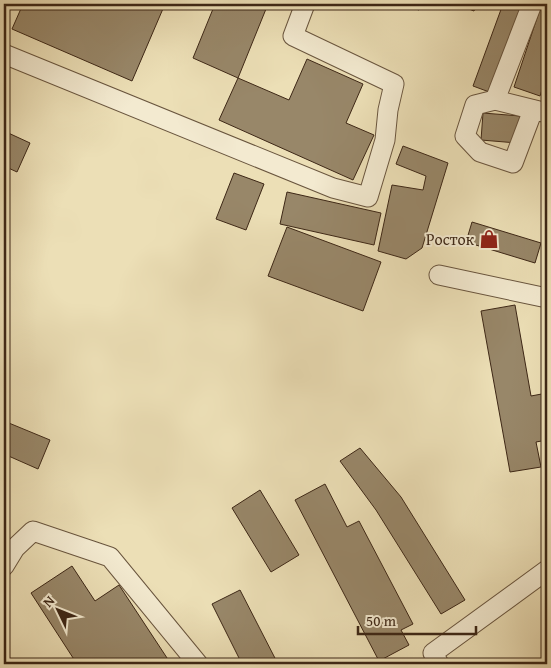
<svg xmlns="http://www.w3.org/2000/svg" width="551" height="668" viewBox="0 0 551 668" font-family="'Gentium Book Plus',serif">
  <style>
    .building { fill: #988769; stroke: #3d2716 }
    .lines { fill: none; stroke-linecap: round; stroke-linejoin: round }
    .minor-casing { stroke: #69553e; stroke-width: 21 }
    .minor { stroke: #f3ead0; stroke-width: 19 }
    .labels { text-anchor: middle; stroke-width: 4; stroke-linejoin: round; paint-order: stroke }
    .poi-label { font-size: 16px; fill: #3d2716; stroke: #f3ead0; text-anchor: end }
  </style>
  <rect width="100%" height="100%" fill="#ecdfb6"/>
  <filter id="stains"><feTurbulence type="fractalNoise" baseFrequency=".004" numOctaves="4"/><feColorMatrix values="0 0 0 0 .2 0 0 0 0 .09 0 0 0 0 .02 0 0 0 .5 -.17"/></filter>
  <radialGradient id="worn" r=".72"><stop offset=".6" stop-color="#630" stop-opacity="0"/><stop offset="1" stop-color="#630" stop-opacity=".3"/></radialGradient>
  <g class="building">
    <polygon points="23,4 165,4 132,81 12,29"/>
    <polygon points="215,4 268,4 238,78 193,58"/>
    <polygon points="399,4 421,4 419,10"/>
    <polygon points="456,4 477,4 474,11"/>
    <polygon points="503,4 525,4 492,93 473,86"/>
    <polygon points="540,9 547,11 547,74 540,96 514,87"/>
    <polygon points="307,59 363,84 346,123 374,135 353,180 219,120 238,78 289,100"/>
    <polygon points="483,113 520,116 517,143 481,140"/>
    <polygon points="4,131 30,143 17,172 4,166"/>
    <polygon points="403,146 448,163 422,248 406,259 378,251 392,185 423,190 426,176 396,164"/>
    <polygon points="234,173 264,184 246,230 216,219"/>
    <polygon points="287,192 381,213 374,245 280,224"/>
    <polygon points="472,222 541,243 535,263 466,242"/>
    <polygon points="287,227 381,262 363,311 268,276"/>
    <polygon points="515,305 531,396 547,393 547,440 536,442 541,467 510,472 481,311"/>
    <polygon points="547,339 547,369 542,340"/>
    <polygon points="4,421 50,440 38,469 4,454"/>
    <polygon points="360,448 401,497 465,600 441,614 376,510 340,461"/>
    <polygon points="325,484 347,527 359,521 413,624 401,630 409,645 379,661 295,500"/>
    <polygon points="260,490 299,555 271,572 232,508"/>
    <polygon points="72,566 95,601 119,585 171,664 77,664 31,593"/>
    <polygon points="240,590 278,664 242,664 212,604"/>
  </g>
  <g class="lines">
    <g class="minor-casing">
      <g id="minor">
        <polyline points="532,4 495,100 547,113"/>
        <polyline points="4,54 333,188 368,197 385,140 388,110 394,84 293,36 305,4"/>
        <polyline points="495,100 475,105 465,136 480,152 513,163 533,110"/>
        <polyline points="439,275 547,298"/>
        <polyline points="4,566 15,548 33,531 110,557 198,664"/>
        <polyline points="439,664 433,653 547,570"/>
      </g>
    </g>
    <use href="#minor" class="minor"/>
  </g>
  <defs>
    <g id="shop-bare" transform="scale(1.5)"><path d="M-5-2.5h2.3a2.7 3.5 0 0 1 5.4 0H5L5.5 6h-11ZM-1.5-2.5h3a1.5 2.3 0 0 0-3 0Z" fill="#8f2418" stroke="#f3ead0" stroke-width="2.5" paint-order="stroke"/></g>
  </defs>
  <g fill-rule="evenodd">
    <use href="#shop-bare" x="489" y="239"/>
  </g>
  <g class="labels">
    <g class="poi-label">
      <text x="474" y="245">Росток</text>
    </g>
  </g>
  <rect width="551" height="668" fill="none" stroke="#ecdfb6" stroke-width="20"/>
  <rect x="5" y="5" width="541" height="658" fill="none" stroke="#3d2716" stroke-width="2.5"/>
  <rect x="10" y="10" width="531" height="648" fill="none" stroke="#3d2716"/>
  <g transform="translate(58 610) rotate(313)" stroke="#f3ead0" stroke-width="4" paint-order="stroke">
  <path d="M0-4L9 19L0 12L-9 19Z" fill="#3d2716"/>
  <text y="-8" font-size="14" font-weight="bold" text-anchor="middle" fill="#3d2716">N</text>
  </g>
  <path d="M358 626v8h118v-8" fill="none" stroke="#3d2716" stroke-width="2.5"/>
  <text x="366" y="626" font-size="15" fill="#3d2716" stroke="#f3ead0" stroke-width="4" paint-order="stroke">50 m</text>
  <rect width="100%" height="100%" filter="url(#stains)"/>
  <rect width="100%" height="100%" fill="url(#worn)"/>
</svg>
